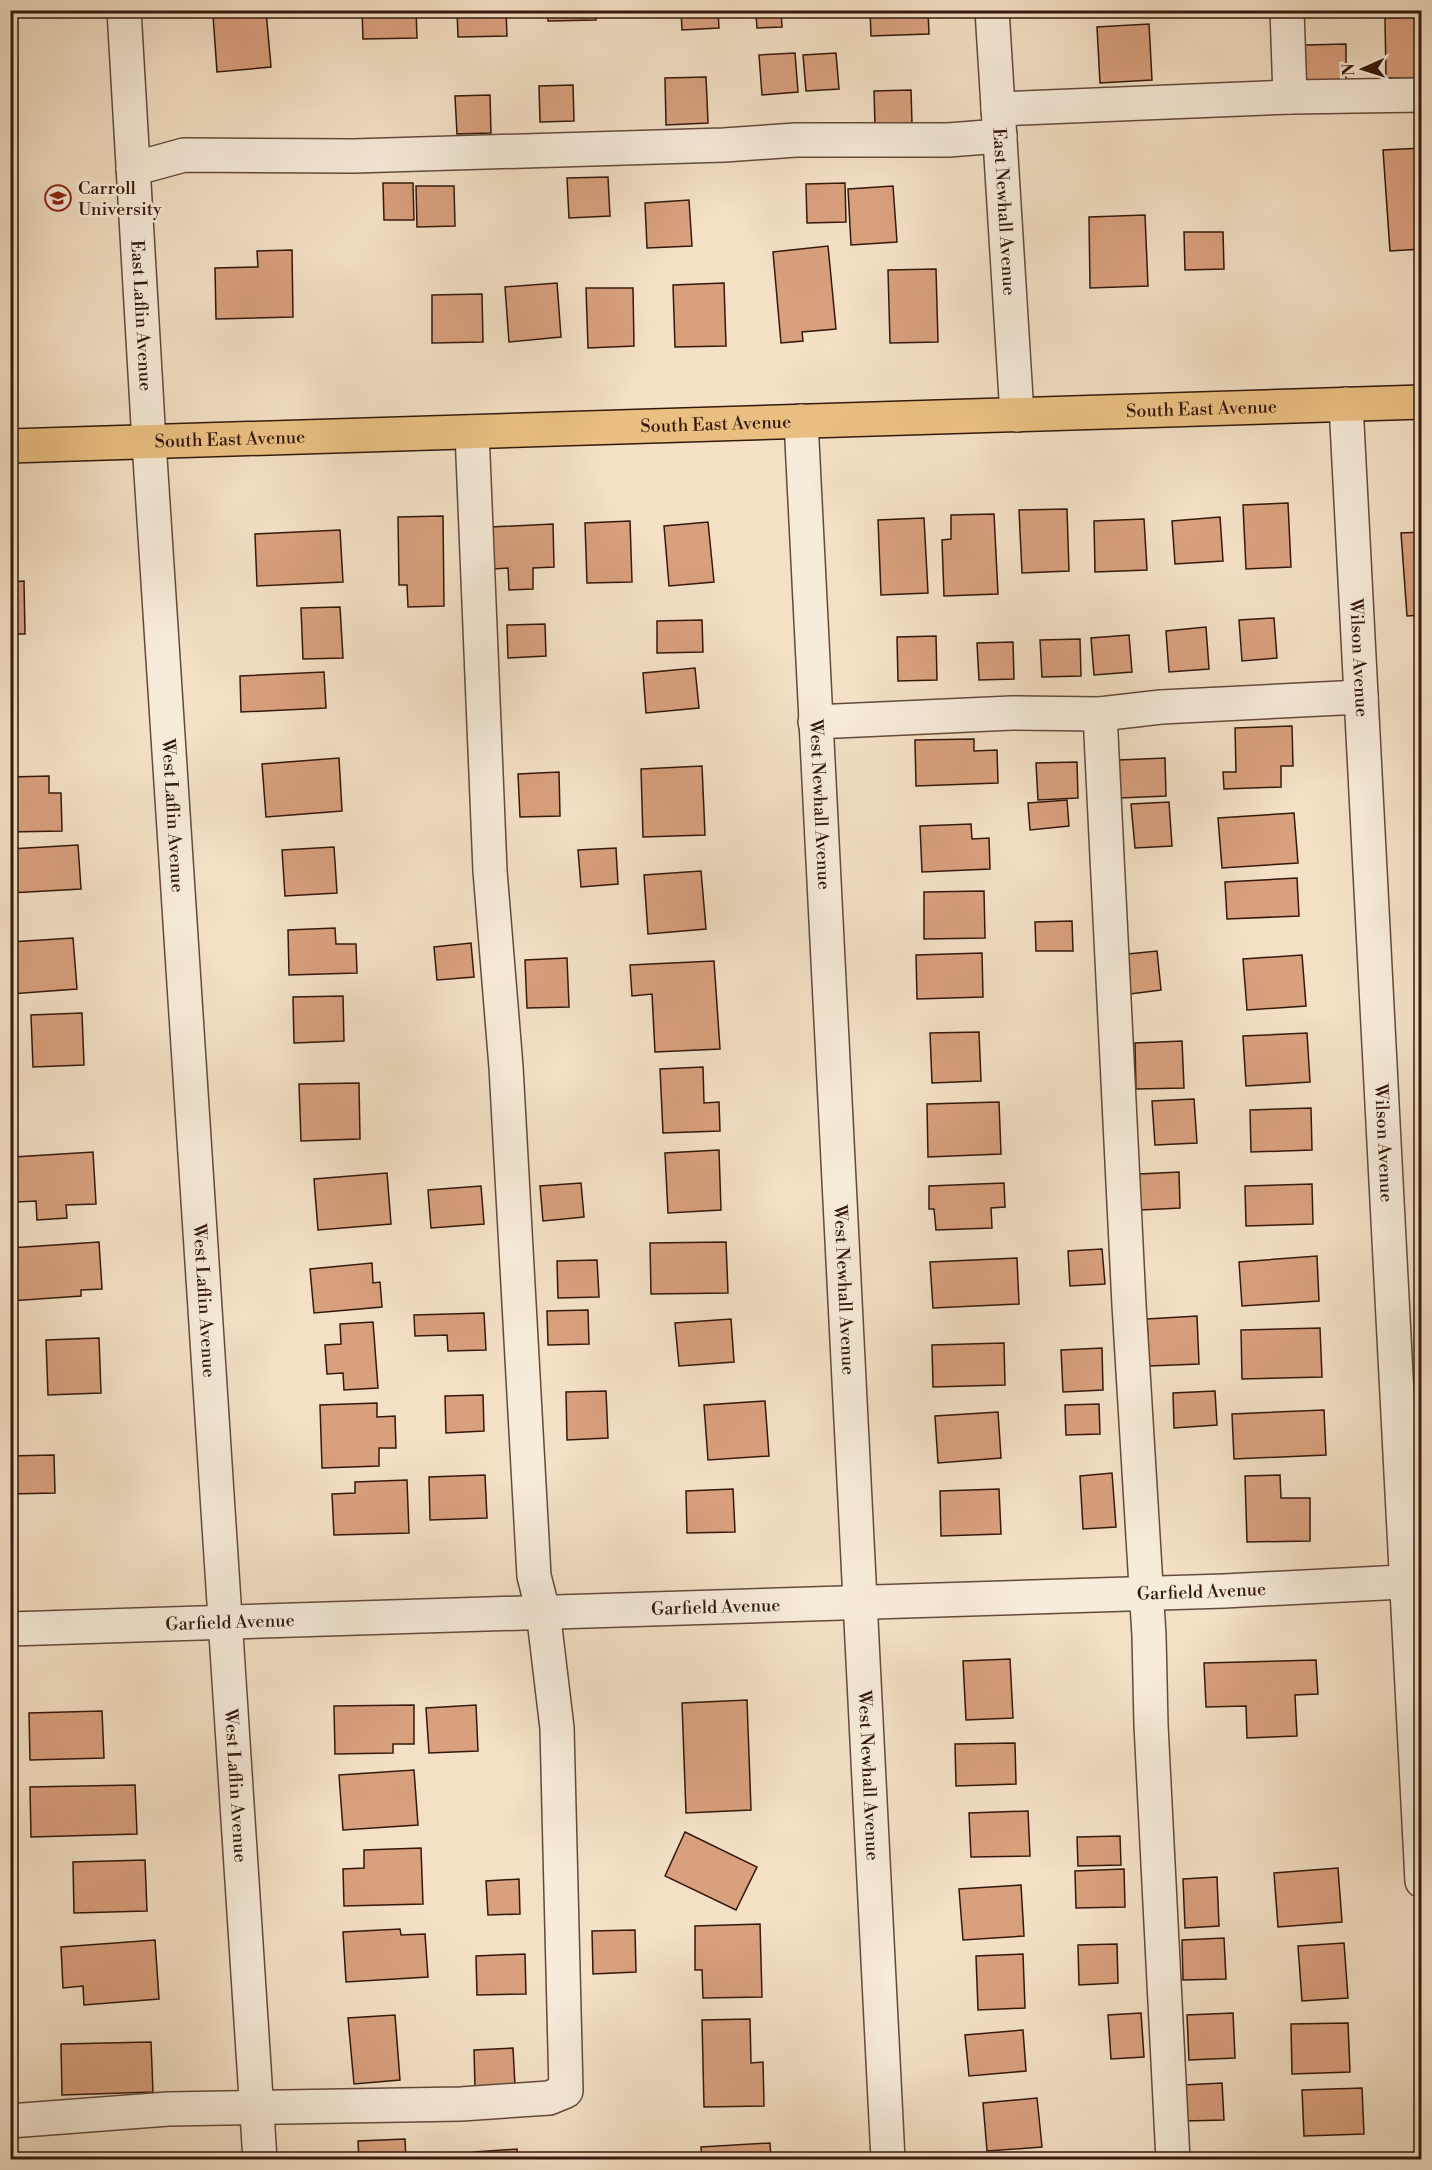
<svg xmlns="http://www.w3.org/2000/svg" width="1432" height="2170" viewBox="0 0 1432 2170" font-family="'Libre Bodoni',serif">
  <style>
    .building { fill: #d9a07e; stroke: #35180c; stroke-width: 1.5 }
    .lines { fill: none; stroke-linecap: round; stroke-linejoin: round }
    .minor-casing { stroke: #644a3a; stroke-width: 36 }
    .major-casing { stroke: #35180c; stroke-width: 36 }
    .minor { stroke: #f7ebd9; stroke-width: 33 }
    .major { stroke: #eac082; stroke-width: 33 }
    .labels { text-anchor: middle; stroke-width: 5; stroke-linejoin: round; paint-order: stroke }
    .poi-label { font-size: 18px; fill: #35180c; stroke: #f7ebd9; text-anchor: start }
    .street-label { font-size: 18px; fill: #35180c; stroke: #f7ebd9 }
  </style>
  <rect width="100%" height="100%" fill="#f3e0c5"/>
  <filter id="stains"><feTurbulence type="fractalNoise" baseFrequency=".00333" numOctaves="4"/><feColorMatrix values="0 0 0 0 .2 0 0 0 0 .09 0 0 0 0 .02 0 0 0 .5 -.17"/></filter>
  <radialGradient id="worn" r=".72"><stop offset=".6" stop-color="#630" stop-opacity="0"/><stop offset="1" stop-color="#630" stop-opacity=".3"/></radialGradient>
  <g class="building">
    <polygon points="362,10 416,10 417,38 363,39"/>
    <polygon points="457,10 506,10 507,36 458,37"/>
    <polygon points="547,10 596,10 596,20 548,21"/>
    <polygon points="681,10 718,10 719,28 682,30"/>
    <polygon points="734,10 781,10 782,27 757,28 756,15 734,16"/>
    <polygon points="870,10 928,10 929,34 871,36"/>
    <polygon points="266,11 271,67 217,72 213,15"/>
    <polygon points="1422,17 1422,78 1386,78 1385,18"/>
    <polygon points="1149,24 1152,80 1100,83 1097,27"/>
    <polygon points="1346,44 1346,81 1306,82 1305,45"/>
    <polygon points="795,53 798,92 762,95 759,55"/>
    <polygon points="836,53 839,89 806,91 803,55"/>
    <polygon points="706,77 708,123 666,125 665,78"/>
    <polygon points="573,85 574,121 540,122 539,86"/>
    <polygon points="911,90 912,124 875,126 874,91"/>
    <polygon points="490,95 491,133 457,134 455,96"/>
    <polygon points="1422,148 1422,249 1390,251 1383,150"/>
    <polygon points="608,177 610,216 569,218 567,178"/>
    <polygon points="383,183 413,183 414,220 384,220"/>
    <polygon points="845,183 846,222 807,223 806,184"/>
    <polygon points="416,186 454,186 455,226 417,227"/>
    <polygon points="893,186 897,242 851,245 848,189"/>
    <polygon points="689,200 692,246 647,248 645,203"/>
    <polygon points="1145,215 1148,286 1090,288 1089,217"/>
    <polygon points="1184,232 1223,232 1224,269 1185,270"/>
    <polygon points="828,246 836,329 802,332 803,341 781,343 773,252"/>
    <polygon points="292,250 293,317 216,319 215,268 258,267 257,251"/>
    <polygon points="936,269 938,342 890,343 888,270"/>
    <polygon points="557,283 561,337 509,342 505,287"/>
    <polygon points="724,283 726,346 675,347 673,285"/>
    <polygon points="586,288 633,288 634,346 588,348"/>
    <polygon points="482,294 483,342 432,343 432,295"/>
    <polygon points="1288,503 1291,567 1246,569 1243,505"/>
    <polygon points="1067,509 1069,571 1022,573 1019,510"/>
    <polygon points="994,514 998,594 944,596 942,540 951,539 951,515"/>
    <polygon points="443,516 444,606 408,607 407,585 399,585 398,517"/>
    <polygon points="1220,517 1223,561 1175,564 1172,521"/>
    <polygon points="924,518 928,593 881,595 878,520"/>
    <polygon points="1144,519 1147,570 1095,572 1094,521"/>
    <polygon points="630,521 632,582 587,583 585,523"/>
    <polygon points="708,522 714,582 669,586 664,526"/>
    <polygon points="553,524 554,567 533,568 533,589 509,590 508,568 493,569 491,527"/>
    <polygon points="340,530 343,582 257,586 255,534"/>
    <polygon points="1422,532 1422,615 1407,616 1401,533"/>
    <polygon points="24,581 25,634 10,634 10,582"/>
    <polygon points="340,607 343,658 303,659 301,608"/>
    <polygon points="1274,618 1277,658 1242,661 1239,620"/>
    <polygon points="702,620 703,652 657,653 657,621"/>
    <polygon points="545,624 546,656 508,658 507,625"/>
    <polygon points="1206,627 1209,669 1169,672 1166,631"/>
    <polygon points="1129,635 1132,672 1094,675 1091,638"/>
    <polygon points="936,636 937,680 898,681 897,637"/>
    <polygon points="1080,639 1081,676 1042,677 1040,640"/>
    <polygon points="1013,642 1014,679 979,680 977,643"/>
    <polygon points="695,668 699,708 646,713 643,673"/>
    <polygon points="324,672 326,708 241,712 240,676"/>
    <polygon points="1292,726 1293,766 1281,766 1281,787 1224,789 1223,772 1236,772 1235,728"/>
    <polygon points="974,739 974,751 997,750 998,783 916,786 915,740"/>
    <polygon points="339,758 342,811 266,817 262,764"/>
    <polygon points="1165,758 1166,796 1120,798 1119,760"/>
    <polygon points="1077,762 1078,798 1038,800 1036,763"/>
    <polygon points="702,766 705,835 643,837 641,769"/>
    <polygon points="559,772 560,816 520,817 518,774"/>
    <polygon points="49,776 49,793 61,793 62,831 10,832 10,777"/>
    <polygon points="1067,800 1069,826 1030,830 1028,803"/>
    <polygon points="1169,802 1172,846 1135,848 1131,804"/>
    <polygon points="1294,813 1298,863 1222,868 1218,818"/>
    <polygon points="971,824 972,839 989,838 990,869 922,872 920,826"/>
    <polygon points="78,845 81,889 10,893 10,849"/>
    <polygon points="334,847 337,893 285,896 282,850"/>
    <polygon points="616,848 618,884 581,887 578,850"/>
    <polygon points="701,871 706,929 648,934 644,875"/>
    <polygon points="1297,878 1299,916 1227,919 1225,882"/>
    <polygon points="984,891 985,938 924,939 924,892"/>
    <polygon points="1072,921 1073,951 1036,951 1035,922"/>
    <polygon points="335,928 336,944 356,944 357,973 289,975 288,930"/>
    <polygon points="73,938 77,989 10,994 10,942"/>
    <polygon points="471,943 474,977 437,980 434,947"/>
    <polygon points="1157,951 1161,990 1122,995 1118,955"/>
    <polygon points="982,953 983,997 917,999 916,955"/>
    <polygon points="1302,955 1306,1006 1247,1010 1243,959"/>
    <polygon points="567,958 569,1007 527,1008 525,960"/>
    <polygon points="714,961 720,1049 655,1052 652,994 632,996 630,965"/>
    <polygon points="343,996 344,1041 294,1043 293,997"/>
    <polygon points="82,1013 84,1065 33,1067 31,1015"/>
    <polygon points="979,1032 981,1081 932,1083 930,1033"/>
    <polygon points="1307,1033 1310,1082 1246,1086 1243,1036"/>
    <polygon points="1182,1041 1184,1088 1136,1089 1135,1043"/>
    <polygon points="703,1067 704,1103 719,1102 720,1131 663,1133 660,1069"/>
    <polygon points="359,1083 360,1139 301,1141 299,1084"/>
    <polygon points="1194,1099 1197,1143 1155,1145 1152,1101"/>
    <polygon points="999,1102 1001,1154 928,1157 927,1104"/>
    <polygon points="1311,1108 1312,1150 1251,1152 1250,1110"/>
    <polygon points="719,1150 721,1210 668,1213 665,1153"/>
    <polygon points="93,1152 96,1204 66,1205 67,1218 37,1220 36,1201 17,1202 14,1157"/>
    <polygon points="1179,1172 1180,1208 1141,1210 1139,1174"/>
    <polygon points="387,1173 391,1224 318,1230 314,1179"/>
    <polygon points="581,1183 584,1217 543,1221 540,1186"/>
    <polygon points="1004,1183 1005,1207 991,1208 992,1228 936,1230 934,1209 929,1209 929,1186"/>
    <polygon points="1312,1184 1313,1224 1246,1226 1245,1186"/>
    <polygon points="481,1186 484,1224 431,1228 428,1190"/>
    <polygon points="99,1242 102,1289 81,1290 81,1296 10,1301 10,1248"/>
    <polygon points="726,1242 728,1293 651,1294 650,1243"/>
    <polygon points="1102,1249 1105,1284 1070,1286 1068,1251"/>
    <polygon points="1317,1256 1319,1301 1242,1306 1239,1262"/>
    <polygon points="1017,1258 1019,1304 933,1308 930,1262"/>
    <polygon points="597,1260 599,1297 558,1298 557,1261"/>
    <polygon points="372,1263 373,1283 380,1282 382,1307 314,1313 310,1269"/>
    <polygon points="588,1310 589,1344 548,1345 547,1311"/>
    <polygon points="484,1313 486,1350 448,1351 447,1335 415,1336 414,1315"/>
    <polygon points="1197,1316 1199,1364 1149,1366 1147,1319"/>
    <polygon points="731,1319 734,1362 679,1366 675,1323"/>
    <polygon points="373,1322 378,1388 344,1390 343,1373 327,1374 325,1345 341,1344 340,1324"/>
    <polygon points="1320,1328 1322,1377 1242,1379 1241,1330"/>
    <polygon points="99,1338 101,1393 48,1395 46,1340"/>
    <polygon points="1004,1343 1005,1385 933,1387 932,1345"/>
    <polygon points="1102,1348 1103,1390 1063,1392 1061,1350"/>
    <polygon points="606,1391 608,1438 567,1440 566,1392"/>
    <polygon points="1215,1391 1217,1425 1174,1428 1173,1393"/>
    <polygon points="483,1395 484,1431 446,1433 445,1396"/>
    <polygon points="765,1401 769,1456 708,1460 704,1405"/>
    <polygon points="377,1403 377,1417 395,1416 396,1448 379,1448 379,1466 322,1468 320,1405"/>
    <polygon points="1099,1404 1100,1434 1066,1435 1065,1405"/>
    <polygon points="1324,1410 1326,1455 1234,1459 1232,1414"/>
    <polygon points="998,1412 1001,1458 938,1463 935,1416"/>
    <polygon points="54,1455 55,1493 10,1494 10,1456"/>
    <polygon points="1112,1473 1116,1527 1083,1529 1080,1476"/>
    <polygon points="485,1475 487,1518 430,1520 429,1477"/>
    <polygon points="1280,1475 1281,1498 1310,1498 1310,1541 1247,1542 1245,1476"/>
    <polygon points="407,1480 409,1533 334,1535 332,1494 355,1493 355,1482"/>
    <polygon points="733,1489 735,1532 687,1533 686,1491"/>
    <polygon points="999,1489 1001,1534 941,1536 940,1491"/>
    <polygon points="1010,1659 1013,1718 966,1720 963,1661"/>
    <polygon points="1316,1660 1318,1694 1295,1695 1297,1736 1247,1738 1246,1706 1206,1707 1204,1663"/>
    <polygon points="747,1700 751,1810 686,1813 682,1703"/>
    <polygon points="414,1705 414,1744 393,1744 393,1753 335,1754 334,1706"/>
    <polygon points="476,1705 478,1751 429,1753 426,1708"/>
    <polygon points="102,1711 104,1758 30,1760 29,1713"/>
    <polygon points="1015,1743 1016,1784 956,1786 955,1744"/>
    <polygon points="414,1770 418,1825 343,1830 339,1775"/>
    <polygon points="135,1785 137,1834 31,1837 30,1787"/>
    <polygon points="1028,1811 1030,1856 971,1857 969,1813"/>
    <polygon points="685,1832 757,1867 736,1910 665,1876"/>
    <polygon points="1120,1836 1121,1865 1078,1866 1077,1837"/>
    <polygon points="421,1848 423,1904 344,1906 343,1869 364,1868 364,1850"/>
    <polygon points="145,1860 147,1911 74,1913 73,1862"/>
    <polygon points="1338,1868 1342,1922 1278,1927 1274,1873"/>
    <polygon points="1124,1869 1125,1907 1076,1908 1075,1871"/>
    <polygon points="1217,1877 1219,1926 1185,1928 1183,1879"/>
    <polygon points="519,1879 520,1914 488,1915 486,1881"/>
    <polygon points="1021,1885 1024,1936 963,1940 959,1889"/>
    <polygon points="760,1924 762,1997 703,1998 702,1970 695,1970 695,1926"/>
    <polygon points="400,1929 401,1935 425,1934 428,1977 346,1982 343,1932"/>
    <polygon points="635,1930 636,1972 593,1974 592,1931"/>
    <polygon points="1224,1938 1226,1979 1183,1980 1182,1940"/>
    <polygon points="155,1940 159,1999 84,2005 83,1986 63,1988 61,1947"/>
    <polygon points="1344,1943 1348,1998 1302,2001 1298,1946"/>
    <polygon points="1117,1944 1118,1983 1079,1985 1078,1945"/>
    <polygon points="525,1954 526,1994 477,1995 476,1956"/>
    <polygon points="1023,1954 1025,2008 978,2010 976,1956"/>
    <polygon points="1141,2013 1144,2057 1111,2059 1108,2015"/>
    <polygon points="1233,2013 1235,2058 1189,2060 1187,2015"/>
    <polygon points="395,2015 400,2080 354,2084 348,2018"/>
    <polygon points="750,2019 751,2063 763,2062 764,2106 704,2107 702,2020"/>
    <polygon points="1348,2023 1350,2072 1292,2074 1291,2024"/>
    <polygon points="1023,2030 1026,2071 969,2076 965,2035"/>
    <polygon points="151,2042 153,2092 62,2095 61,2044"/>
    <polygon points="513,2048 515,2086 475,2088 474,2050"/>
    <polygon points="1222,2083 1224,2120 1185,2121 1183,2085"/>
    <polygon points="1362,2088 1364,2134 1304,2136 1302,2090"/>
    <polygon points="1037,2098 1042,2147 987,2151 983,2103"/>
    <polygon points="405,2139 406,2160 359,2160 358,2141"/>
    <polygon points="770,2143 771,2160 702,2160 701,2147"/>
    <polygon points="517,2149 518,2160 474,2160 474,2152"/>
  </g>
  <g class="lines">
    <g class="minor-casing">
      <g id="minor">
        <path id="s1" d="M124,10l25,432 111,1718"/>
        <path id="s2" d="M992,10l25,405"/>
        <polyline points="1287,10 1290,97"/>
        <polyline points="998,109 1290,97 1422,95"/>
        <polyline points="133,169 184,155 354,156 724,145 796,140 948,140 1000,136"/>
        <path id="s3" d="M1346,404l76,1477"/>
        <path id="s4" d="M801,421l87,1739"/>
        <polyline points="1100,714 1129,1305 1149,1636 1151,1725 1173,2160"/>
        <polyline points="815,722 1012,713 1100,714 1161,707 1361,697"/>
        <path id="s5" d="M10,1629l1214,-38 198,-10"/>
        <polyline points="10,2121 168,2109 461,2104 549,2098 566,2091 557,1728 543,1611 534,1576 506,1067 490,871 472,432"/>
      </g>
    </g>
    <g class="major-casing">
      <g id="major">
        <path id="s6" d="M10,446l1412,-44"/>
      </g>
    </g>
    <use href="#minor" class="minor"/>
    <use href="#major" class="major"/>
  </g>
  <defs>
    <g id="university-ring" transform="scale(1.35)"><circle r="9.5" fill="#f7ebd9" stroke="#8f2418" stroke-width="1.5"/><path d="M0-5L7-2L0 1L-7-2ZM-4 1L0 2.5L4 1V4Q0 6-4 4Z" fill="#8f2418"/></g>
  </defs>
  <g fill-rule="evenodd">
    <use href="#university-ring" x="58" y="198"/>
  </g>
  <g class="labels">
    <g class="poi-label">
      <text x="78" y="194">Carroll<tspan x="78" dy="21">University</tspan></text>
    </g>
    <g class="street-label">
      <text dy="6" stroke="none"><textPath href="#s2" startOffset="202">East Newhall Avenue</textPath></text>
      <text dy="6" stroke="none"><textPath href="#s1" startOffset="306">East Laflin Avenue</textPath></text>
      <text dy="6" stroke="none"><textPath href="#s6" startOffset="1192">South East Avenue</textPath></text>
      <text dy="6" stroke="none"><textPath href="#s6" startOffset="706">South East Avenue</textPath></text>
      <text dy="6" stroke="none"><textPath href="#s6" startOffset="220">South East Avenue</textPath></text>
      <text dy="6" stroke="none"><textPath href="#s3" startOffset="254">Wilson Avenue</textPath></text>
      <text dy="6" stroke="none"><textPath href="#s4" startOffset="384">West Newhall Avenue</textPath></text>
      <text dy="6" stroke="none"><textPath href="#s1" startOffset="807">West Laflin Avenue</textPath></text>
      <text dy="6" stroke="none"><textPath href="#s3" startOffset="740">Wilson Avenue</textPath></text>
      <text dy="6" stroke="none"><textPath href="#s4" startOffset="870">West Newhall Avenue</textPath></text>
      <text dy="6" stroke="none"><textPath href="#s1" startOffset="1293">West Laflin Avenue</textPath></text>
      <text dy="6" stroke="none"><textPath href="#s5" startOffset="1192">Garfield Avenue</textPath></text>
      <text dy="6" stroke="none"><textPath href="#s5" startOffset="706">Garfield Avenue</textPath></text>
      <text dy="6" stroke="none"><textPath href="#s5" startOffset="220">Garfield Avenue</textPath></text>
      <text dy="6" stroke="none"><textPath href="#s4" startOffset="1356">West Newhall Avenue</textPath></text>
      <text dy="6" stroke="none"><textPath href="#s1" startOffset="1779">West Laflin Avenue</textPath></text>
    </g>
  </g>
  <rect width="1432" height="2170" fill="none" stroke="#f3e0c5" stroke-width="36"/>
  <rect x="12" y="12" width="1408" height="2146" fill="none" stroke="#35180c" stroke-width="3"/>
  <rect x="18" y="18" width="1396" height="2134" fill="none" stroke="#35180c" stroke-width="1.5"/>
  <g transform="translate(1363 69) rotate(267)" stroke="#f7ebd9" stroke-width="4.5" paint-order="stroke">
  <path d="M0-4.5L10 22L0 15L-10 22Z" fill="#35180c"/>
  <text y="-9" font-size="16" font-weight="bold" text-anchor="middle" fill="#35180c">N</text>
  </g>
  <rect width="100%" height="100%" filter="url(#stains)"/>
  <rect width="100%" height="100%" fill="url(#worn)"/>
</svg>
